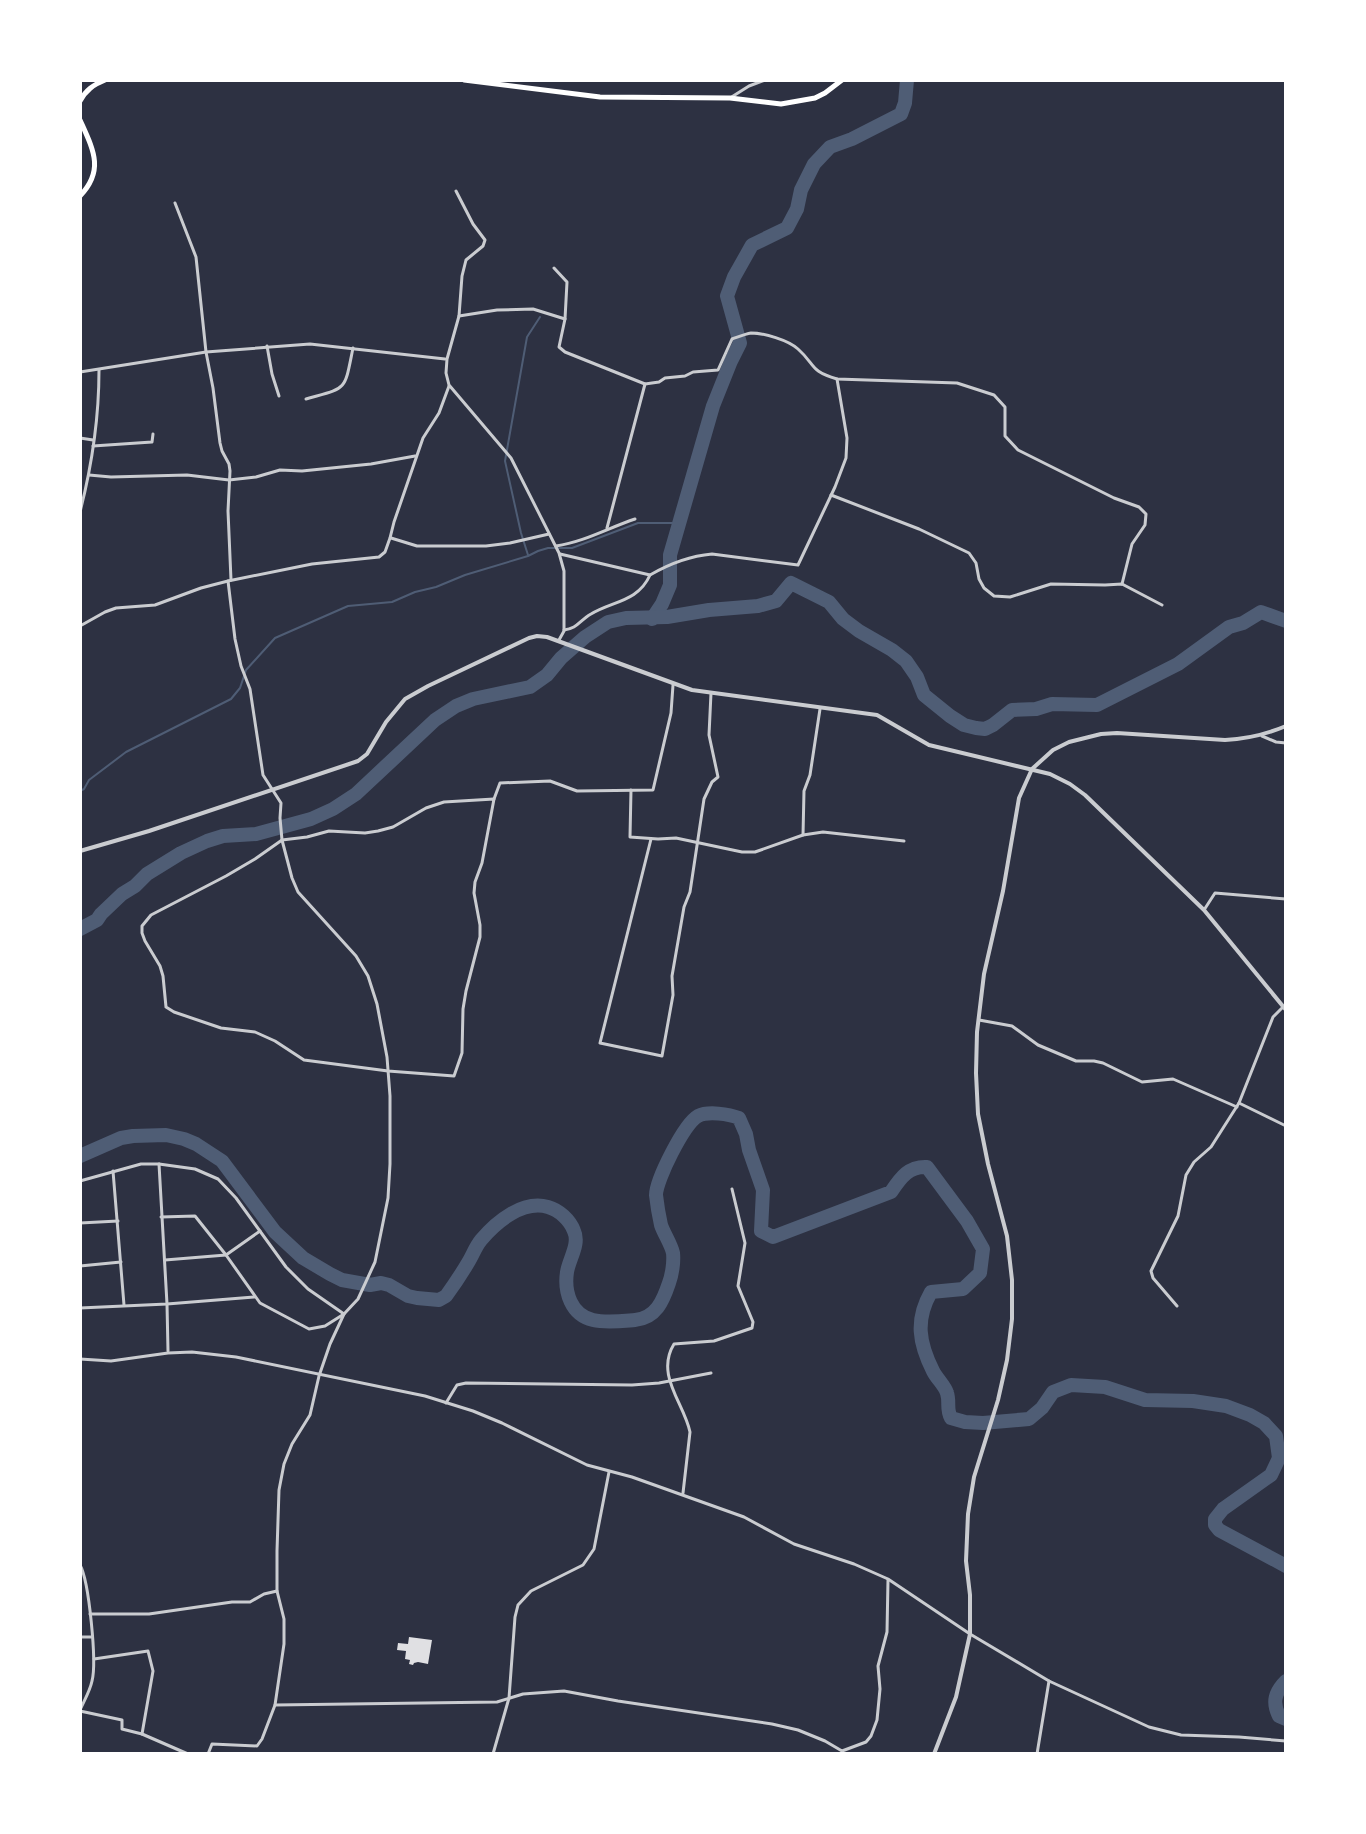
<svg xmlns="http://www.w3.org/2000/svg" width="1366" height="1834" viewBox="0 0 1366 1834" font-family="Karla,sans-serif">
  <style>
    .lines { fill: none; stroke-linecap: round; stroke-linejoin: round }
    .stream { stroke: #4f5d75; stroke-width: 2 }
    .river { stroke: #4f5d75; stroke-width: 14 }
    .building { fill: #e0e0e3 }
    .minor { stroke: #caccd0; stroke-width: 3 }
    .tertiary { stroke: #caccd0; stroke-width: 4 }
    .secondary { stroke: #fff; stroke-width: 5 }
  </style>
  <rect width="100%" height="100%" fill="#2d3142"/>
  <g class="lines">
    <g class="stream">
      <polyline points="528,555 521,533 505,461 527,337 540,317"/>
      <polyline points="80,791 84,789 89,780 126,752 231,699 240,688 246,670 275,638 348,606 392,602 415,592 436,587 465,575 528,556 538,551 548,548 572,548 638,523 678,523"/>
    </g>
    <g class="river">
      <polyline points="652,619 662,604 670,585 670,555 713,406 731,361 740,343 727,296 734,277 752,245 787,228 797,209 801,190 814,164 830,147 852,139 901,114 905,103 907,80"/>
      <polyline points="80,929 97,920 101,914 122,894 135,886 147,874 181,853 207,841 223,836 256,834 311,819 333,809 356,794 435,720 456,706 473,699 530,687 547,675 561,658 585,637 608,622 626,618 667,617 709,610 758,606 776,601 791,583 829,602 843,619 859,631 892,650 906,661 917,677 924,695 950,716 964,725 976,728 985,729 993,725 1012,710 1036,709 1052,704 1097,705 1178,664 1229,627 1243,623 1261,612 1286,621"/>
      <path d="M80,1156l41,-18 12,-2 33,-1 18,4 12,5 26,17 53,71 28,26 27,16 12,6 28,5 11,-2 8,2 19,11 9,2 22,2 7,-4c8,-11 16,-23 23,-35 4,-7 7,-15 12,-21 16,-19 42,-40 67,-33 11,3 22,13 26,24 6,13 -5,28 -7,41 -3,20 4,43 26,48 13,3 29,1 42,0 21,-2 28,-19 34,-37 3,-8 5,-21 4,-30 -2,-9 -9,-19 -12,-28 -2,-9 -4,-21 -5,-30 0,-15 28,-71 42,-79 10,-5 31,-2 41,2l7,16 3,16 14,40 -2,41 12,6 118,-45c10,-15 18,-26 36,-25l40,54 16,28 -3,24 -17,16 -32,3c-16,28 -12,51 2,79 4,8 12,15 14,22 3,9 -1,16 4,25l14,4 18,1 46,-4 13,-11 11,-16 18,-7 34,2 40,13 48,1 33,5 24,9 14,8 12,13 3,22 -8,17 -48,34 -8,10v6l4,5 67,36"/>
      <path d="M1286,1681c-11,11 -14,21 -7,35l7,3"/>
    </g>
  </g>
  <polygon class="building" points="409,1637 432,1640 428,1664 418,1662 414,1663 413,1665 409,1664 410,1660 405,1659 406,1651 397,1650 398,1643 408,1644"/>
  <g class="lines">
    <g class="minor">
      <polyline points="730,98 749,86 765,80"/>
      <polyline points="456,191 473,224 485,240 483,246 466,260 462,276 459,316 447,359 446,373 449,385 511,458 559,553 564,571 564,631 559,640"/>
      <polyline points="175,203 196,257 206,352 213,388 220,443 222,451 229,464 230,471 228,511 231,580"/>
      <path d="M554,268l13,14 -2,37 -6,28 6,5 80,32 14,-2 6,-4 20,-2 8,-4 25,-2 14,-31c6,-2 13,-5 19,-6 13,0 37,7 47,16 18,16 11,22 39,30l120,4 37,12 11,12v29l13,14 96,48 25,9 7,7 -1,11 -13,19 -10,40"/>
      <polyline points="459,316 497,310 533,309 565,319"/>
      <polyline points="267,346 272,374 279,396"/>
      <polyline points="80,372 206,352 310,344 445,359"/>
      <path d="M306,399c42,-12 38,-7 47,-51"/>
      <polyline points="80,438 93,440"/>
      <polyline points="93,446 152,442 153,434"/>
      <polyline points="89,475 111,477 187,475 229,480 256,477 280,470 302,471 371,464 415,456"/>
      <polyline points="831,495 919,529 969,553 976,563 979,579 984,588 994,596 1010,597 1051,584 1105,585 1122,584 1162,605"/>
      <path d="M80,512c12,-47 19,-94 19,-142"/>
      <polyline points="607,528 645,384"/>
      <polyline points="391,538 417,546 486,546 510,543 549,534"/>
      <path d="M556,546c28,-4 52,-18 79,-27"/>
      <polyline points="560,554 650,575"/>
      <polyline points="80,626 105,612 116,608 155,605 201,588 228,581 312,564 379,557 385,552 390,538 394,522 423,438 439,413 449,386"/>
      <path d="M564,630c13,-1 16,-10 27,-16 21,-13 47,-12 59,-39 19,-11 39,-19 62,-21l86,11 37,-78 11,-29 1,-20 -10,-59"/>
      <polyline points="1262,736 1276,742 1286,743"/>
      <polyline points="631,790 630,837 658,839 676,838 742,852 755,852 803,835 823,832 904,841"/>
      <polygon points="494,799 482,863 475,882 474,893 480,925 480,937 466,991 463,1009 462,1053 454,1076 388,1071 304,1060 275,1041 255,1032 221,1028 174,1012 166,1007 163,976 160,966 145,941 142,933 142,926 151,915 226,876 255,859 282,840 307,837 329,831 365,833 378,831 393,827 426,808 444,802"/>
      <polyline points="494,799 500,783 550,781 577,791 653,790 671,713 673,685"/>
      <polyline points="803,835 804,791 810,775 820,709"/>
      <polyline points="651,839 600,1043 662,1056 673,995 672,976 684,907 690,892 704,799 712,782 718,777 709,735 711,693"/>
      <polyline points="1204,910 1215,893 1286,899"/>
      <polyline points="979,1020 1012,1026 1038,1045 1076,1061 1094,1061 1103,1063 1142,1082 1173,1079 1237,1107"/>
      <polyline points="1239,1103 1286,1126"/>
      <polyline points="159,1164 167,1304 168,1351"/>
      <polyline points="113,1171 124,1305"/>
      <polyline points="80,1181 141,1164 159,1164 195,1169 218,1179 236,1198 286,1267 308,1289 344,1314 325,1326 309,1329 260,1303 226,1255 195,1216 161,1217"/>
      <polyline points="80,1223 118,1221"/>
      <polyline points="165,1260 226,1255 260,1231"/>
      <polyline points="80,1266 121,1262"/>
      <polyline points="1177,1306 1153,1278 1151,1271 1178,1216 1186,1175 1194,1162 1211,1147 1239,1103 1273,1017 1283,1007"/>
      <polyline points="80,1308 167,1304 254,1297"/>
      <polyline points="80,1359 111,1361 168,1353 192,1352 236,1357 425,1396 473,1411 502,1423 587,1465 632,1477 744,1517 794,1544 854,1564 888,1579 970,1634 1049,1681 1149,1727 1181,1735 1239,1737 1286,1741"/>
      <polyline points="446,1403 457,1385 466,1383 632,1385 659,1383 711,1373"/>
      <path d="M683,1493l7,-61c-6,-29 -35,-57 -16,-88l40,-3 38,-13 1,-6 -15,-36 7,-43 -13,-54"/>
      <path d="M80,1565c9,16 17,97 12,116 -2,10 -8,20 -12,29"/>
      <polyline points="90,1614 149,1614 232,1602 250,1602 264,1594 277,1591"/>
      <polyline points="80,1637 91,1637"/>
      <polyline points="94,1659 148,1651 153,1671 142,1734 188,1754"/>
      <polyline points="275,1705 497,1702 523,1694 564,1691 618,1701 772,1724 798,1730 825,1741 842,1751 866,1742 871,1736 877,1720 880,1689 878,1666 887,1632 888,1580"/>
      <polyline points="80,1711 122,1720 122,1729 142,1734"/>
      <polyline points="208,1754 212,1744 257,1746 262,1739 275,1705 284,1644 284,1619 277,1591 277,1551 279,1490 284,1464 292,1444 310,1415 319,1376 330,1344 344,1314 358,1299 375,1262 388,1198 390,1164 390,1096 387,1057 377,1004 368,976 356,956 298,892 292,878 282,840 280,818 281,803 263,775 250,689 241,666 235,639 228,581"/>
      <polyline points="493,1754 509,1698 515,1617 518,1605 531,1591 583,1565 594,1549 609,1472"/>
      <polyline points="1037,1754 1049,1681"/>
    </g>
    <g class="tertiary">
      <polyline points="80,851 149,831 358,761 367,754 386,722 405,699 428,686 529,638 537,636 547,637 692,690 877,715 929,745 1050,774 1070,784 1085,795 1204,910 1286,1010"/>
      <path d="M934,1754l22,-57 14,-63v-39l-4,-34 2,-47 6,-37 24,-77 9,-40 5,-41v-39l-5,-44 -19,-72 -10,-50 -2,-41 1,-41 7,-58 19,-83 16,-93 13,-29 21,-19 16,-8 32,-8 16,-1 108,7c21,-1 42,-6 61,-14"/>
    </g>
    <g class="secondary">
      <polyline points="464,80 600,97 730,98 781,104 815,98 825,93 842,80"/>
      <path d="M80,101c6,-11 13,-16 25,-21"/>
      <path d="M80,120c13,29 25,50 0,76"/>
    </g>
  </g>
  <rect width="1366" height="1834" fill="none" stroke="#ffffff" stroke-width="164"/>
</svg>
